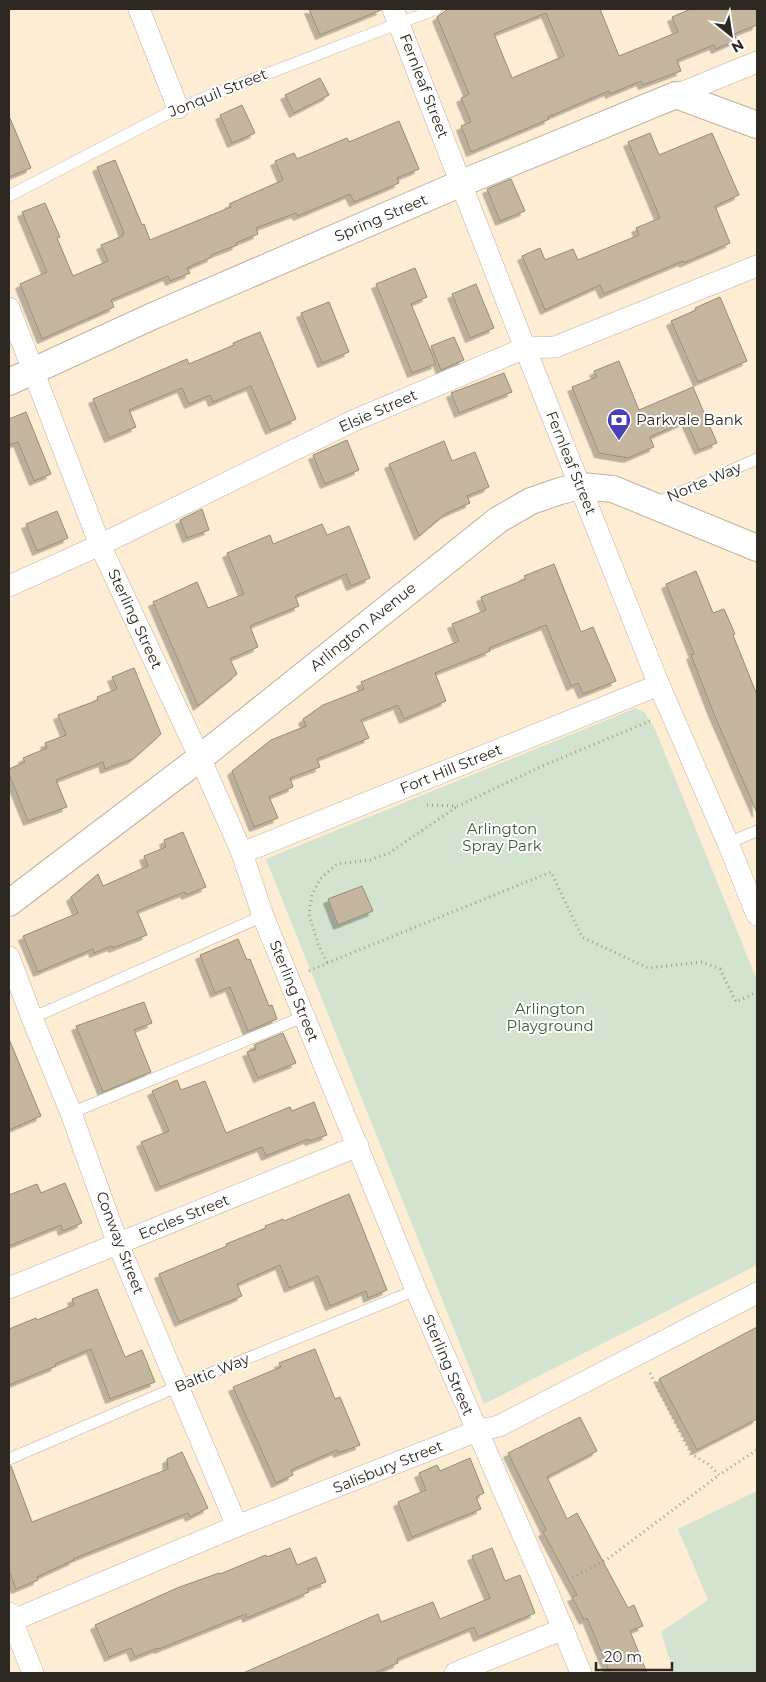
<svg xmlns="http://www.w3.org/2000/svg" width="766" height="1682" viewBox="0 0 766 1682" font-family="Montserrat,sans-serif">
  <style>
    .green { fill: #d4e2d0 }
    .building { fill: #c5b69f; stroke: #988a74; fill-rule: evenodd; filter: url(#shadow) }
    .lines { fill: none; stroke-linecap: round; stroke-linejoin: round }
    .service-casing { stroke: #c0b19a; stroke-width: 12 }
    .minor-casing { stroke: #c0b19a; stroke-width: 22 }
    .tertiary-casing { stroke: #c0b19a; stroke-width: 28 }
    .path { stroke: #a59988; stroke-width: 3; stroke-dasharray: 1 4; stroke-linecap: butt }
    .service { stroke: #fff; stroke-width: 11 }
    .minor { stroke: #fff; stroke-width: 21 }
    .tertiary { stroke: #fff; stroke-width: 26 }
    .labels { text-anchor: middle; stroke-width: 4; stroke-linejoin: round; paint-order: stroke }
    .street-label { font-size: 15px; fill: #2e2920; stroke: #fff }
    .poi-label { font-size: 15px; fill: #2e2920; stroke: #fff; text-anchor: start }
    .park-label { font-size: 15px; fill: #3b5b32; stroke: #fff }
  </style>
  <defs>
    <filter id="shadow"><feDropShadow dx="-4.5" dy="4.5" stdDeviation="0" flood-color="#0004"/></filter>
  </defs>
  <rect width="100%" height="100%" fill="#fdedd5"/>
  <g class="green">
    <polygon points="636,708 644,712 655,729 757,980 757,1265 484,1404 266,859"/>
    <polygon points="757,1491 757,1673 674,1673 661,1632 708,1600 678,1529"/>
  </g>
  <g class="building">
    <polygon points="309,9 381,9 381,10 320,35"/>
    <path d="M448,9h152l19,47 59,-24 -6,-15 19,-8h66v16l-23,9 3,6 -21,9 -2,-4 -37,15 4,11 -38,14 -2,-4 -31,13 -1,-3 -61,26 1,2 -78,33 -10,-26 10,-4 -10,-24 8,-4 -32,-77zM546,13l18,43 -52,22 -18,-44z"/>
    <polygon points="320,78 329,95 294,113 285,95"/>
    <polygon points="242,105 255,133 232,143 220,115"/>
    <polygon points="9,116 31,168 9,177"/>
    <polygon points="399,121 419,169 397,178 399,183 354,202 350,194 298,216 296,213 256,228 258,234 236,243 237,245 211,255 212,257 187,268 190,273 170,281 168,276 111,300 114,307 42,339 20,284 47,272 22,212 45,203 60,237 57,238 73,276 108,261 101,245 123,236 122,233 124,233 97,167 115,160 142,225 144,224 150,240 231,207 229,204 283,180 275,161 294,153 297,159 347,138 349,142"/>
    <polygon points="650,133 659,155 712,133 739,195 715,206 730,243 684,263 683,261 604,294 600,285 545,310 522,256 540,248 545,260 573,249 578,260 639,235 636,228 660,218 628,142"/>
    <polygon points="511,179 525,211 500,221 487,189"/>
    <polygon points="415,268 427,297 411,304 436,364 412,373 376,284"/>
    <polygon points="476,284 494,328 470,338 452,294"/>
    <polygon points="720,297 747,361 698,382 671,321 696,310 695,308"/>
    <polygon points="329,302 349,352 322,363 301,313"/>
    <polygon points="260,332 296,419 270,430 251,386 213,402 210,395 189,404 182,388 129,410 136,427 109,438 93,399 187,359 189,364 234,345 233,343"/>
    <polygon points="454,337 464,360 441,370 431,346"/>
    <polygon points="619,361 639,410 693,387 717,443 699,450 686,421 650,437 654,447 628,458 599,453 572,387 597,377 594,371"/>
    <polygon points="504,373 512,392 459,413 451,393"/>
    <polygon points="26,412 51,474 34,481 18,442 9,445 9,419"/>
    <polygon points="347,440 359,470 325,484 313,455"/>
    <polygon points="444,441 452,461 475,452 489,487 467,496 470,503 445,514 419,536 389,464"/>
    <polygon points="202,509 209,530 187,538 180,520"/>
    <polygon points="57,511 68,538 37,551 26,524"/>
    <polygon points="322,524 327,535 349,526 370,578 351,586 346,574 295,596 299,606 250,626 258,647 230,659 237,674 198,706 153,602 197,582 208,608 244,594 227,553 270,535 273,544"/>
    <polygon points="554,564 581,632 593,627 616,681 583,694 578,683 571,686 546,625 489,648 490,651 435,673 446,701 404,719 398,705 361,720 369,738 317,759 320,767 290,778 293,787 269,797 278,818 254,827 232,771 271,740 306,726 303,719 323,705 364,689 361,682 459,641 452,624 486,610 481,597 526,579 524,576"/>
    <polygon points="696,571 713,613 724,609 735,634 733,635 757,695 757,813 713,712 691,655 694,654 666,584"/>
    <polygon points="134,668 161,734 133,759 105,769 103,762 56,780 67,807 28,821 9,774 9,769 25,762 23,758 47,748 45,743 66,735 58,715 98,700 97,697 117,689 112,677"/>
    <polygon points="183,832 206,887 186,895 185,892 137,911 147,935 113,948 112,946 94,953 93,949 38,972 23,936 78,913 71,897 98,874 103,886 148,866 144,856 166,847 164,840"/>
    <polygon points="362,886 373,911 338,925 328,899"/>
    <polygon points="238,939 247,960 250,959 269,1006 272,1005 277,1019 248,1031 230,987 215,993 200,955"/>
    <polygon points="144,1002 152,1023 134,1030 151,1072 103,1092 76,1026"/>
    <polygon points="283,1033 296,1063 258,1078 247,1052 256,1049 254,1045"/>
    <polygon points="9,1039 41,1116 9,1130"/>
    <polygon points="177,1080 181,1090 205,1081 226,1133 290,1107 292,1111 314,1102 327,1135 310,1141 308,1139 266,1156 262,1147 160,1187 141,1142 169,1131 152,1091"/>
    <polygon points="65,1183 82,1223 63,1231 61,1225 9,1246 9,1195 37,1184 41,1193"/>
    <polygon points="349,1194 387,1290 368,1298 366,1291 330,1306 318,1276 289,1288 280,1265 237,1284 242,1296 179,1322 159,1274 227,1246 226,1244 266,1228 265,1226 283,1219 284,1221"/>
    <polygon points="97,1289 125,1357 142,1350 155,1382 110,1399 91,1349 55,1364 56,1366 9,1385 9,1329 36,1318 37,1320 74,1305 72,1299"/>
    <polygon points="757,1327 757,1419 697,1450 659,1379"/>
    <polygon points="315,1349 335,1399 340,1397 360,1445 338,1453 337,1450 291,1470 293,1475 276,1483 233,1387 281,1367 279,1363"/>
    <polygon points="580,1417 597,1451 547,1477 567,1519 577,1513 628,1608 634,1605 643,1626 630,1631 647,1673 610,1673 587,1618 584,1620 572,1597 577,1595 543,1532 546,1530 508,1453"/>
    <polygon points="182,1452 208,1508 190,1517 188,1513 73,1559 74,1560 37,1577 38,1580 16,1589 9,1571 9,1467 11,1466 32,1522 168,1469 167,1459"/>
    <polygon points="470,1458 484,1493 476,1497 481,1509 412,1537 398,1502 426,1490 419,1473 437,1465 440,1471"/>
    <polygon points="290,1548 297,1565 316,1557 326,1582 307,1589 309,1592 247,1618 246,1614 159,1649 158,1648 135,1657 131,1648 109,1657 95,1625 177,1588 219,1573 220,1574 266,1555 267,1557"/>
    <polygon points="492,1548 505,1581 520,1575 535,1613 478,1637 474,1627 397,1659 398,1663 374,1673 243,1673 378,1614 381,1622 433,1602 440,1619 490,1598 472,1556"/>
  </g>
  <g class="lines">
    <g class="service-casing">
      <g id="service">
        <polyline points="9,196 178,108 436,9"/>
        <polyline points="656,503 757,459"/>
        <polyline points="728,843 757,831"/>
        <polyline points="32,1018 263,916"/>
        <polyline points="71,1113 305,1016"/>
        <polyline points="9,1459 179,1386 416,1290"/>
      </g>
    </g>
    <g class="minor-casing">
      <g id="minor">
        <polyline points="139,9 178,108"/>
        <polyline points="393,9 525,348 659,685 728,843 757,915"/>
        <polyline points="676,95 757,62"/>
        <polyline points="9,308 100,545 200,758 242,853 263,916 416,1290 546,1588 581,1673"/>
        <polyline points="9,586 100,545 353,421 525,348 555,347 757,266"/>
        <polyline points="242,853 659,685"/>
        <polyline points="9,957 32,1018 71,1113 118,1244 237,1526"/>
        <polyline points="9,1288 358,1146"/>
        <polyline points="9,1613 33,1673"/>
        <polyline points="9,1622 237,1526 477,1431 499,1426 757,1293"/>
        <polyline points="455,1673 563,1629"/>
      </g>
    </g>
    <g class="tertiary-casing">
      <g id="tertiary">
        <polyline points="9,382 155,315 462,183 676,95 757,125"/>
        <polyline points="9,903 200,758 498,520 531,501 560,491 581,486 613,489 757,548"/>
      </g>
    </g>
    <g class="path">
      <polyline points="427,805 458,806 540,767 650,721"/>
      <polyline points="327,963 551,872 582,937 648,968 702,962 720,969 736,1002 757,992"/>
      <polyline points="309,971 327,963 318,944 309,914 312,895 320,879 337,864 370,860 389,853 458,806"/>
      <polyline points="650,1373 691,1454 708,1464 719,1475 757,1450"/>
      <polyline points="568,1580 609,1558 719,1475"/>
    </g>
    <use href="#service" class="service"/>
    <use href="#minor" class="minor"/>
    <use href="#tertiary" class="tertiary"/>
  </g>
  <defs>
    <g id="bank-pin" transform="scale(1.25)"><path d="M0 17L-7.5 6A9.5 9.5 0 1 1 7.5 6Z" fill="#4a40b6" stroke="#fff"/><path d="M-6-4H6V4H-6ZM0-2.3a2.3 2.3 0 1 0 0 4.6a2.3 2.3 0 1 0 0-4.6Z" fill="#fff"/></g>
  </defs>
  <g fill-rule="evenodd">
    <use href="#bank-pin" x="619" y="420"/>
  </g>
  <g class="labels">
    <g class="street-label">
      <text transform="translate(424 86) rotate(69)" y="5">Fernleaf Street</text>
      <text transform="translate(218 93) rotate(-22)" y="5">Jonquil Street</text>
      <text transform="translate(381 218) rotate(-23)" y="5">Spring Street</text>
      <text transform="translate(378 411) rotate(-24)" y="5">Elsie Street</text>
      <text transform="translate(571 463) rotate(68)" y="5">Fernleaf Street</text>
      <text transform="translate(704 482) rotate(-23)" y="5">Norte Way</text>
      <text transform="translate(135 619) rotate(65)" y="5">Sterling Street</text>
      <text transform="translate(363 627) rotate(-39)" y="5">Arlington Avenue</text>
      <text transform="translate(451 769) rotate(-22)" y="5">Fort Hill Street</text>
      <text transform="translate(294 991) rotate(68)" y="5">Sterling Street</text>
      <text transform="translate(184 1217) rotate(-22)" y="5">Eccles Street</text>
      <text transform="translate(120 1243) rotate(69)" y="5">Conway Street</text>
      <text transform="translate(448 1365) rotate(67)" y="5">Sterling Street</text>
      <text transform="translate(212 1373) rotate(-22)" y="5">Baltic Way</text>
      <text transform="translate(388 1467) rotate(-22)" y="5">Salisbury Street</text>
    </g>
    <g class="poi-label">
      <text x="636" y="425">Parkvale Bank</text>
    </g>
    <g class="park-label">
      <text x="502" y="834">Arlington<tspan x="502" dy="17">Spray Park</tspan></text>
      <text x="550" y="1014">Arlington<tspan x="550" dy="17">Playground</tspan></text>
    </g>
  </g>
  <rect width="766" height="1682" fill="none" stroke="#2e2920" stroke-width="20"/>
  <g transform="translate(731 35) rotate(150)" stroke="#ffffff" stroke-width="4" paint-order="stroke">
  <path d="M0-4L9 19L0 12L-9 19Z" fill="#2e2920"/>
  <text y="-8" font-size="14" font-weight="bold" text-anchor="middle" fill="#2e2920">N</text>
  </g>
  <path d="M596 1662v8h76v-8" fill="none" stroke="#2e2920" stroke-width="2.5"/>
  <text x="604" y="1662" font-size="15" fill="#2e2920" stroke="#ffffff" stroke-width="4" paint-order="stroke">20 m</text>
</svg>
